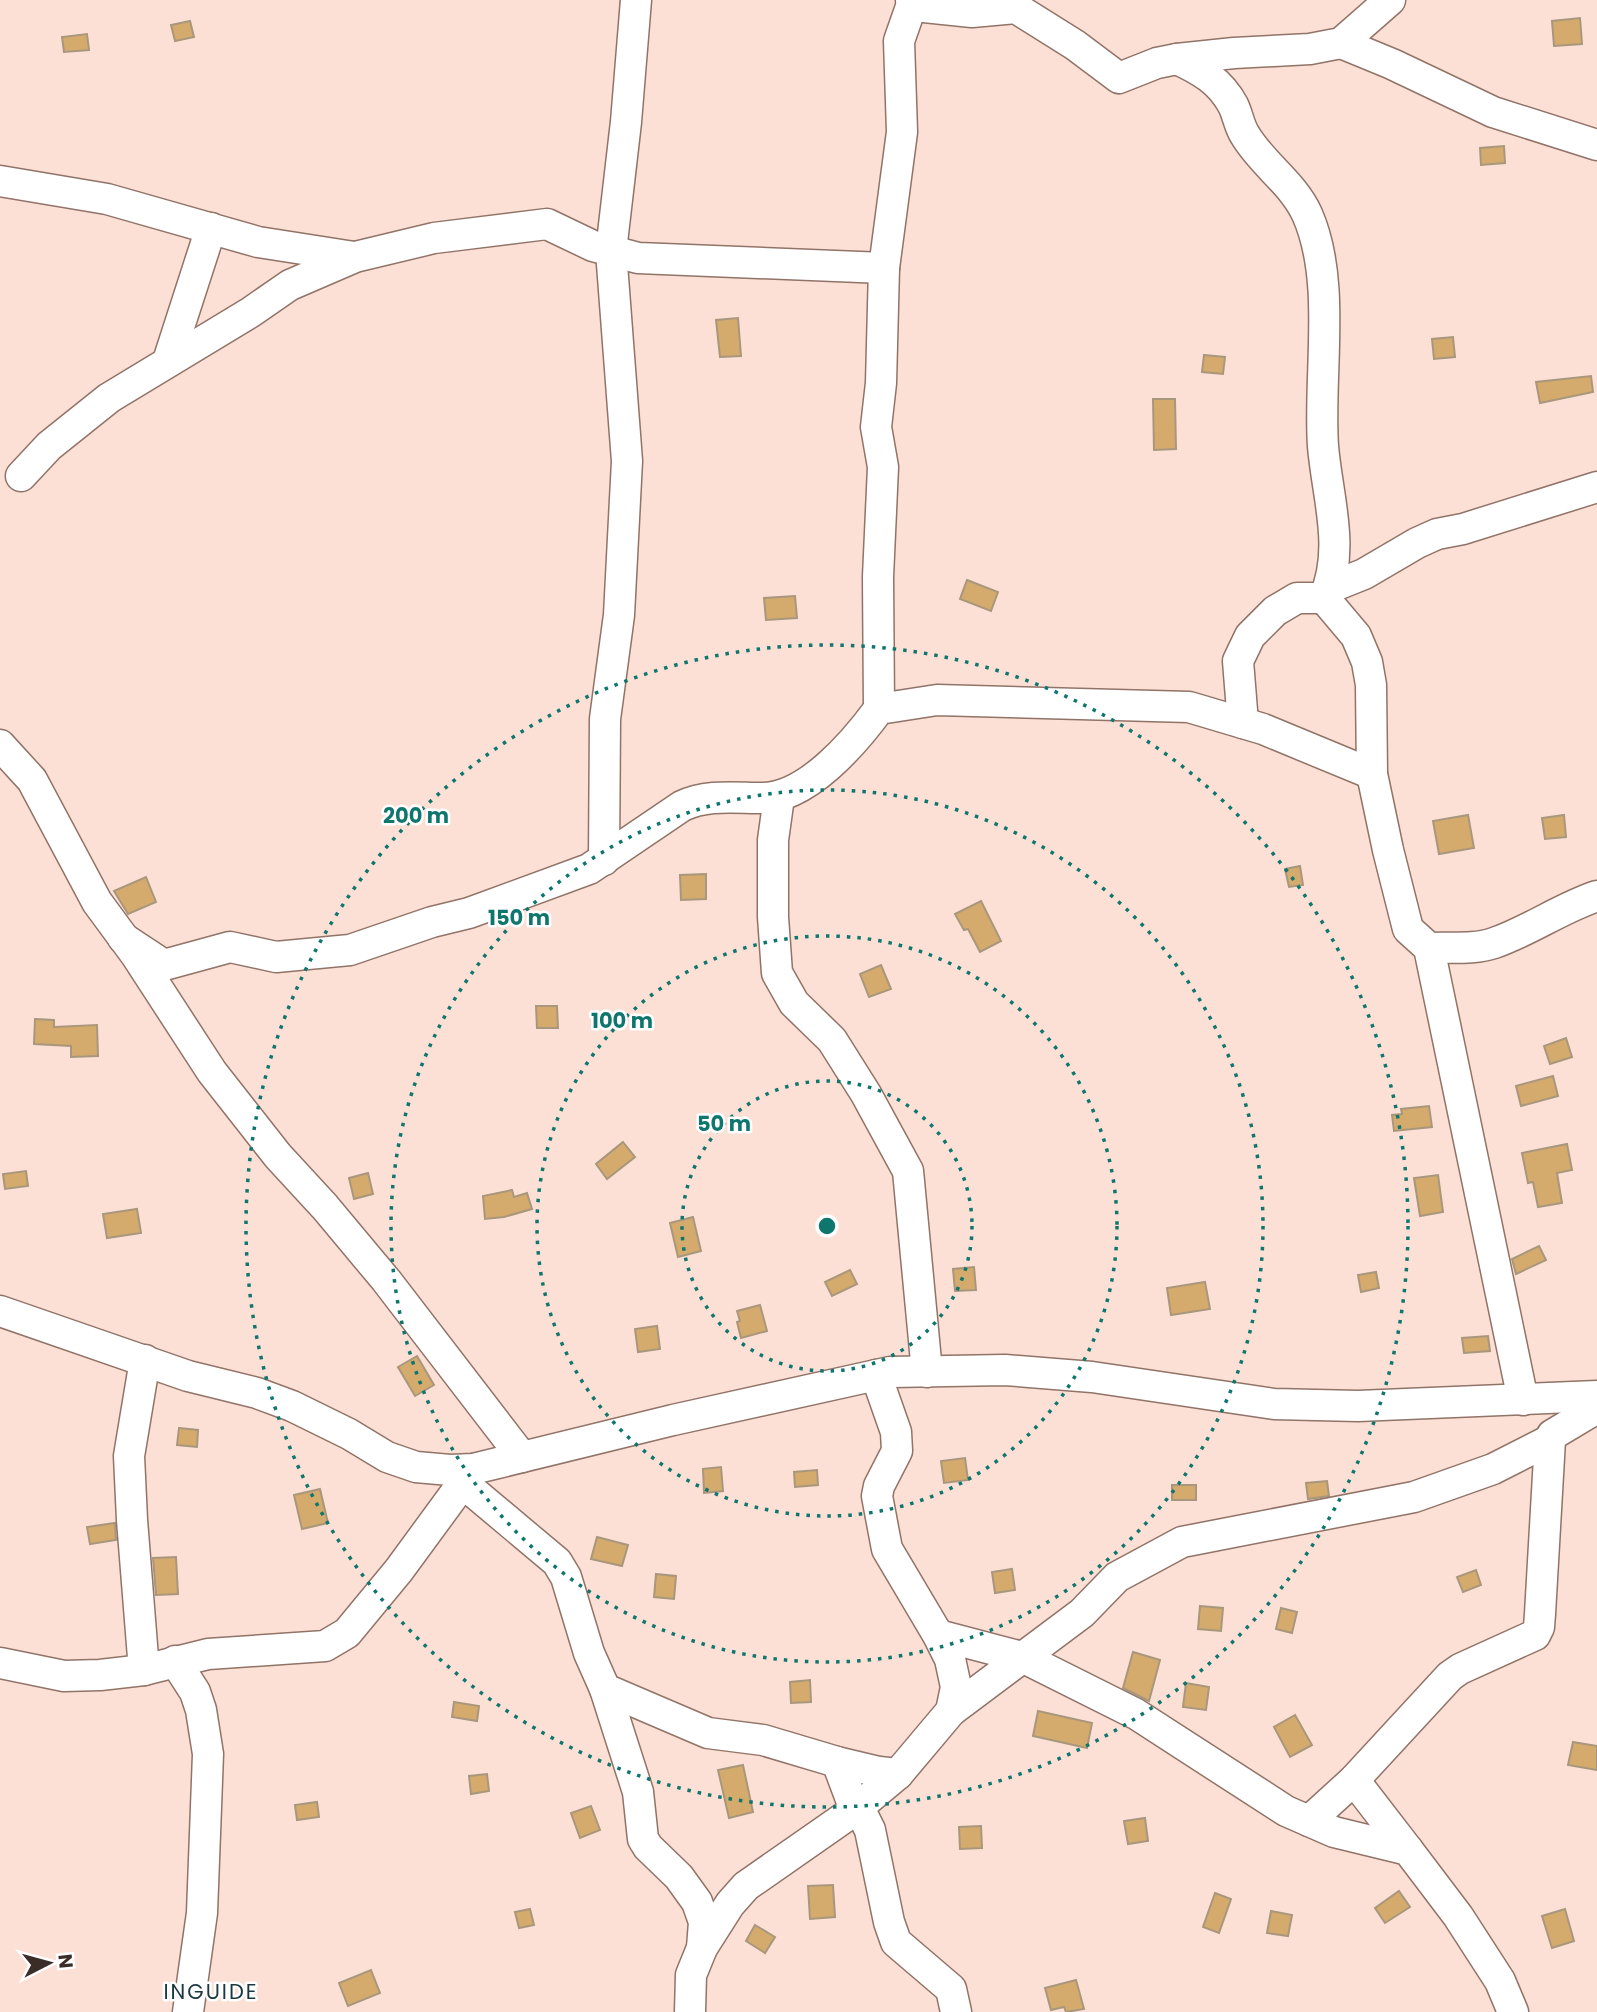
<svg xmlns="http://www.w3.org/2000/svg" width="1597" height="2012" viewBox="0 0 1597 2012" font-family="Poppins,sans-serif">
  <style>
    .building { fill: #d4ab6c; stroke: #a9977d; stroke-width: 2 }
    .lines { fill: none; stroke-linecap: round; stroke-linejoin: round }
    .minor-casing { stroke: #917367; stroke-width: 33 }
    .minor { stroke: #fff; stroke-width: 30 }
    .ring { fill: none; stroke: #0f766e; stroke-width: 3.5; stroke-dasharray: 3.5 7 }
    .labels { text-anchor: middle; stroke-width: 5; stroke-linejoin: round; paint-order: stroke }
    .neighbourhood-label { font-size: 21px; letter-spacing: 2px; fill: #18393f; stroke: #fff }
    .centre { fill: #0f766e; stroke: #fff; stroke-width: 3.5 }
    .ring-label { font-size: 21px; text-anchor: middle; font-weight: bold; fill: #0f766e; stroke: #fff; stroke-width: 5; stroke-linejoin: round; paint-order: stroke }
  </style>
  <rect width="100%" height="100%" fill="#fce0d5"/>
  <g class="building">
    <polygon points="1580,18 1582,44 1554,46 1552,21"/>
    <polygon points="190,21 194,37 175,41 171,25"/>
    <polygon points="87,34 89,50 64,52 62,37"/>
    <polygon points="1504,146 1505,163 1481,165 1480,148"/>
    <polygon points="738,318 741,356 720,357 716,320"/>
    <polygon points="1453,337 1455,357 1434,359 1432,339"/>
    <polygon points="1204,355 1225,357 1223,374 1202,372"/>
    <polygon points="1591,376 1593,392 1540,403 1536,382"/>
    <polygon points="1153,399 1175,399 1176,449 1154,450"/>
    <polygon points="967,580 998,592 991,611 960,599"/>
    <polygon points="795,596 797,618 766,620 764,598"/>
    <polygon points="1468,815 1474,848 1439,854 1433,821"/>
    <polygon points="1564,815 1566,837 1545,839 1542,818"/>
    <polygon points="1300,866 1303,885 1289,887 1285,869"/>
    <polygon points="706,874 706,899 681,900 680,875"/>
    <polygon points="146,877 156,902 128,914 114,891"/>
    <polygon points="981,901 1001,941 980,952 968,929 964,930 955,914"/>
    <polygon points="881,965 891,989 869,997 860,974"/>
    <polygon points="536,1006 557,1006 558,1028 537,1028"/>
    <polygon points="35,1019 54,1020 54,1027 97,1025 98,1056 71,1057 71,1046 34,1044"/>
    <polygon points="1566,1038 1572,1057 1550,1064 1544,1046"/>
    <polygon points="1553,1076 1558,1096 1521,1106 1516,1086"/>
    <polygon points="1429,1106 1432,1127 1394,1131 1392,1115 1402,1114 1401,1109"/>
    <polygon points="623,1142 635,1157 607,1179 596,1164"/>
    <polygon points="1567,1144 1572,1170 1557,1173 1562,1203 1538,1207 1533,1182 1528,1183 1522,1153"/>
    <polygon points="26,1171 28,1186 5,1189 3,1174"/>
    <polygon points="368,1173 373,1194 354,1199 349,1178"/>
    <polygon points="1438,1175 1443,1212 1420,1216 1414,1178"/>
    <polygon points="512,1190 514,1197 527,1193 532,1209 504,1217 485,1219 483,1196"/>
    <polygon points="137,1209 141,1233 107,1238 103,1214"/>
    <polygon points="693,1217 701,1251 678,1257 670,1223"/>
    <polygon points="1539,1246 1546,1260 1516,1274 1512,1259"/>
    <polygon points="974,1267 976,1290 955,1291 953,1269"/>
    <polygon points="850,1270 857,1284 832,1296 825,1282"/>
    <polygon points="1376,1272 1379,1288 1361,1292 1358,1275"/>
    <polygon points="1205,1282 1210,1309 1171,1315 1167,1288"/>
    <polygon points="760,1305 767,1331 741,1338 737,1322 740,1321 737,1311"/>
    <polygon points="657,1326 660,1349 638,1352 635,1329"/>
    <polygon points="1488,1336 1490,1351 1464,1353 1462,1338"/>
    <polygon points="417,1356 434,1385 415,1396 398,1367"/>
    <polygon points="179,1428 198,1430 197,1447 177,1445"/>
    <polygon points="965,1458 968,1480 944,1483 941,1461"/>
    <polygon points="721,1467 723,1491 704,1493 703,1469"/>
    <polygon points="817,1470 818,1485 795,1487 794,1472"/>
    <polygon points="1327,1481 1329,1496 1308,1499 1306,1483"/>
    <rect x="1172" y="1485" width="24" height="15"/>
    <polygon points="320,1489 328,1523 302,1529 294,1495"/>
    <polygon points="115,1523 116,1540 90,1544 87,1527"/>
    <polygon points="597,1537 628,1545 622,1566 591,1559"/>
    <polygon points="176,1557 178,1594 156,1595 153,1558"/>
    <polygon points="1012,1569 1015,1590 995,1593 992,1572"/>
    <polygon points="1476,1570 1481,1585 1463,1592 1457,1577"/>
    <polygon points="656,1574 676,1576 674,1599 654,1597"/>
    <polygon points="1200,1606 1223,1608 1221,1631 1198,1629"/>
    <polygon points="1281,1608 1297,1612 1292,1633 1276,1629"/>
    <polygon points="1133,1652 1160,1660 1149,1701 1123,1688"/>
    <polygon points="810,1680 811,1702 791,1703 790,1682"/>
    <polygon points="1186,1683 1209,1687 1206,1710 1183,1707"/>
    <polygon points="454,1702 479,1706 477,1721 452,1717"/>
    <polygon points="1038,1711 1092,1723 1087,1748 1033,1736"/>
    <polygon points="1295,1715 1312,1745 1290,1757 1274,1727"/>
    <polygon points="1573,1742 1597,1746 1597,1770 1568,1765"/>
    <polygon points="743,1765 753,1812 729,1818 718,1770"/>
    <polygon points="487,1774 489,1791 471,1794 469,1776"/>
    <polygon points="317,1802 319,1817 297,1820 295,1805"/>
    <polygon points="591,1806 600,1830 580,1838 571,1813"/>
    <polygon points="1145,1818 1148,1841 1128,1844 1124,1821"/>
    <polygon points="981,1826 982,1848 960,1849 959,1827"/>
    <polygon points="833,1885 835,1917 810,1919 808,1886"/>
    <polygon points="1399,1891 1410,1907 1385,1923 1375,1908"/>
    <polygon points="1215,1893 1231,1899 1219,1933 1203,1927"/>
    <polygon points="530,1909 534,1925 519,1928 515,1912"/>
    <polygon points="1565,1909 1574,1941 1552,1948 1542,1916"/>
    <polygon points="1271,1911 1292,1915 1288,1936 1267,1933"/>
    <polygon points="755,1925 775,1937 765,1953 746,1941"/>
    <polygon points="371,1970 380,1993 348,2006 339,1983"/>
    <polygon points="1076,1980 1084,2009 1066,2012 1064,2007 1051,2010 1045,1988"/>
  </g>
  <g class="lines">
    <g class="minor-casing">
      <g id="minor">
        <polyline points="911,0 924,7 972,12 1016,8 1075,45 1119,78 1157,63 1177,59 1234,53 1310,49 1341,43 1390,0"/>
        <polyline points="1341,43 1392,64 1493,112 1597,145"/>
        <path d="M1177,59c24,11 43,22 56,46 5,10 6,21 12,30 17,29 48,48 62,79 30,67 11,160 16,232 4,50 23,103 1,152l32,38 11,26 4,23 1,89 16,76 20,79 21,19 94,452"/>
        <polyline points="0,181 107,199 258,242 354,257"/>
        <polyline points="168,361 211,228"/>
        <polyline points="21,476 49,446 109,398 251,312 290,285 355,257 434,238 547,224 593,246 638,258 884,268 902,132 899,41 913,1"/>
        <polyline points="1329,588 1364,574 1417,543 1437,534 1463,529 1597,487"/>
        <polyline points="879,709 878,577 883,467 876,427 881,383 884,268"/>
        <polyline points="1243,723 1238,661 1250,636 1275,611 1297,598 1324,598"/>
        <polyline points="0,745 32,780 97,902 136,955 212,1072 278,1156 325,1207 386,1280 522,1457"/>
        <polyline points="779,797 773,840 773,917 777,973 794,1003 832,1040 866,1094 908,1171 927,1372"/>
        <polyline points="604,860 605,719 619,615 627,461 611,251 626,122 636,0"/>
        <path d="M123,938l41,27 66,-18 46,10 74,-7 82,-28 37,-9 120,-44 93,-63c25,-12 53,-8 80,-8 45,0 92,-55 117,-89l58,-9 252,7 74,22 109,45"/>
        <path d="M1429,948c21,-1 45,2 65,-5 35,-12 67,-35 103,-47"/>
        <polyline points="0,1311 188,1376 257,1393 292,1406 349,1434 387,1457 416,1467 450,1470 473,1469 673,1420 890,1372 1005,1370 1092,1377 1274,1404 1358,1406 1597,1396"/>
        <polyline points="464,1484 557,1562 566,1577 589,1653 605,1689 708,1733 763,1740 837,1762 879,1772 898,1774"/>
        <polyline points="938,1635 1022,1657 1136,1714 1286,1811 1334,1832 1408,1850 1458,1916 1500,1981 1513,2012"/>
        <polyline points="175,1661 195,1692 201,1710 208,1754 202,1913 188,2012"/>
        <polyline points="0,1663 64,1676 100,1675 144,1670 208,1654 325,1646 347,1633 399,1570 473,1469"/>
        <polyline points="144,1670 132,1520 129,1456 145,1360"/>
        <polyline points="605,1689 638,1792 643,1839 648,1847 679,1877 697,1902 704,1922 702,1948"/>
        <polyline points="951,1711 1082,1613 1117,1577 1182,1542 1414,1497 1493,1469 1550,1440"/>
        <polyline points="837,1762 855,1810 864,1818 870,1830 889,1922 896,1942 951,1989 956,2012"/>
        <polyline points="1354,1780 1408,1850"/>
        <polyline points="1309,1821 1354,1780 1450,1676 1460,1669 1535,1635 1539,1627 1540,1614 1550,1440 1552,1435 1597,1408"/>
        <polyline points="690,2012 691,1975 702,1948 730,1904 746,1886 855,1810 898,1774 951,1711 956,1687 950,1659 938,1635 887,1549 877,1496 879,1486 897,1451 896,1432 876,1375"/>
      </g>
    </g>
    <use href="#minor" class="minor"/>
  </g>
  <g class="ring">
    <circle cx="827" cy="1226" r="145"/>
    <circle cx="827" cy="1226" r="290"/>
    <circle cx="827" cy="1226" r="436"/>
    <circle cx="827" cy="1226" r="581"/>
  </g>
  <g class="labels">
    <g class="neighbourhood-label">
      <text x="211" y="1999">INGUIDE</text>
    </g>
  </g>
  <circle cx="827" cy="1226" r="10" class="centre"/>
  <g class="ring-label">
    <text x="416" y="823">200 m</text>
    <text x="519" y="925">150 m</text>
    <text x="622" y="1028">100 m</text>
    <text x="724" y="1131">50 m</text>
  </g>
  <g transform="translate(49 1963) rotate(84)" stroke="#ffffff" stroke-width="5" paint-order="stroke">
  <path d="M0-5L12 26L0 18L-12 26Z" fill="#3a2d28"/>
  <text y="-10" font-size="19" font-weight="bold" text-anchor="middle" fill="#3a2d28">N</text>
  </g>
</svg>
